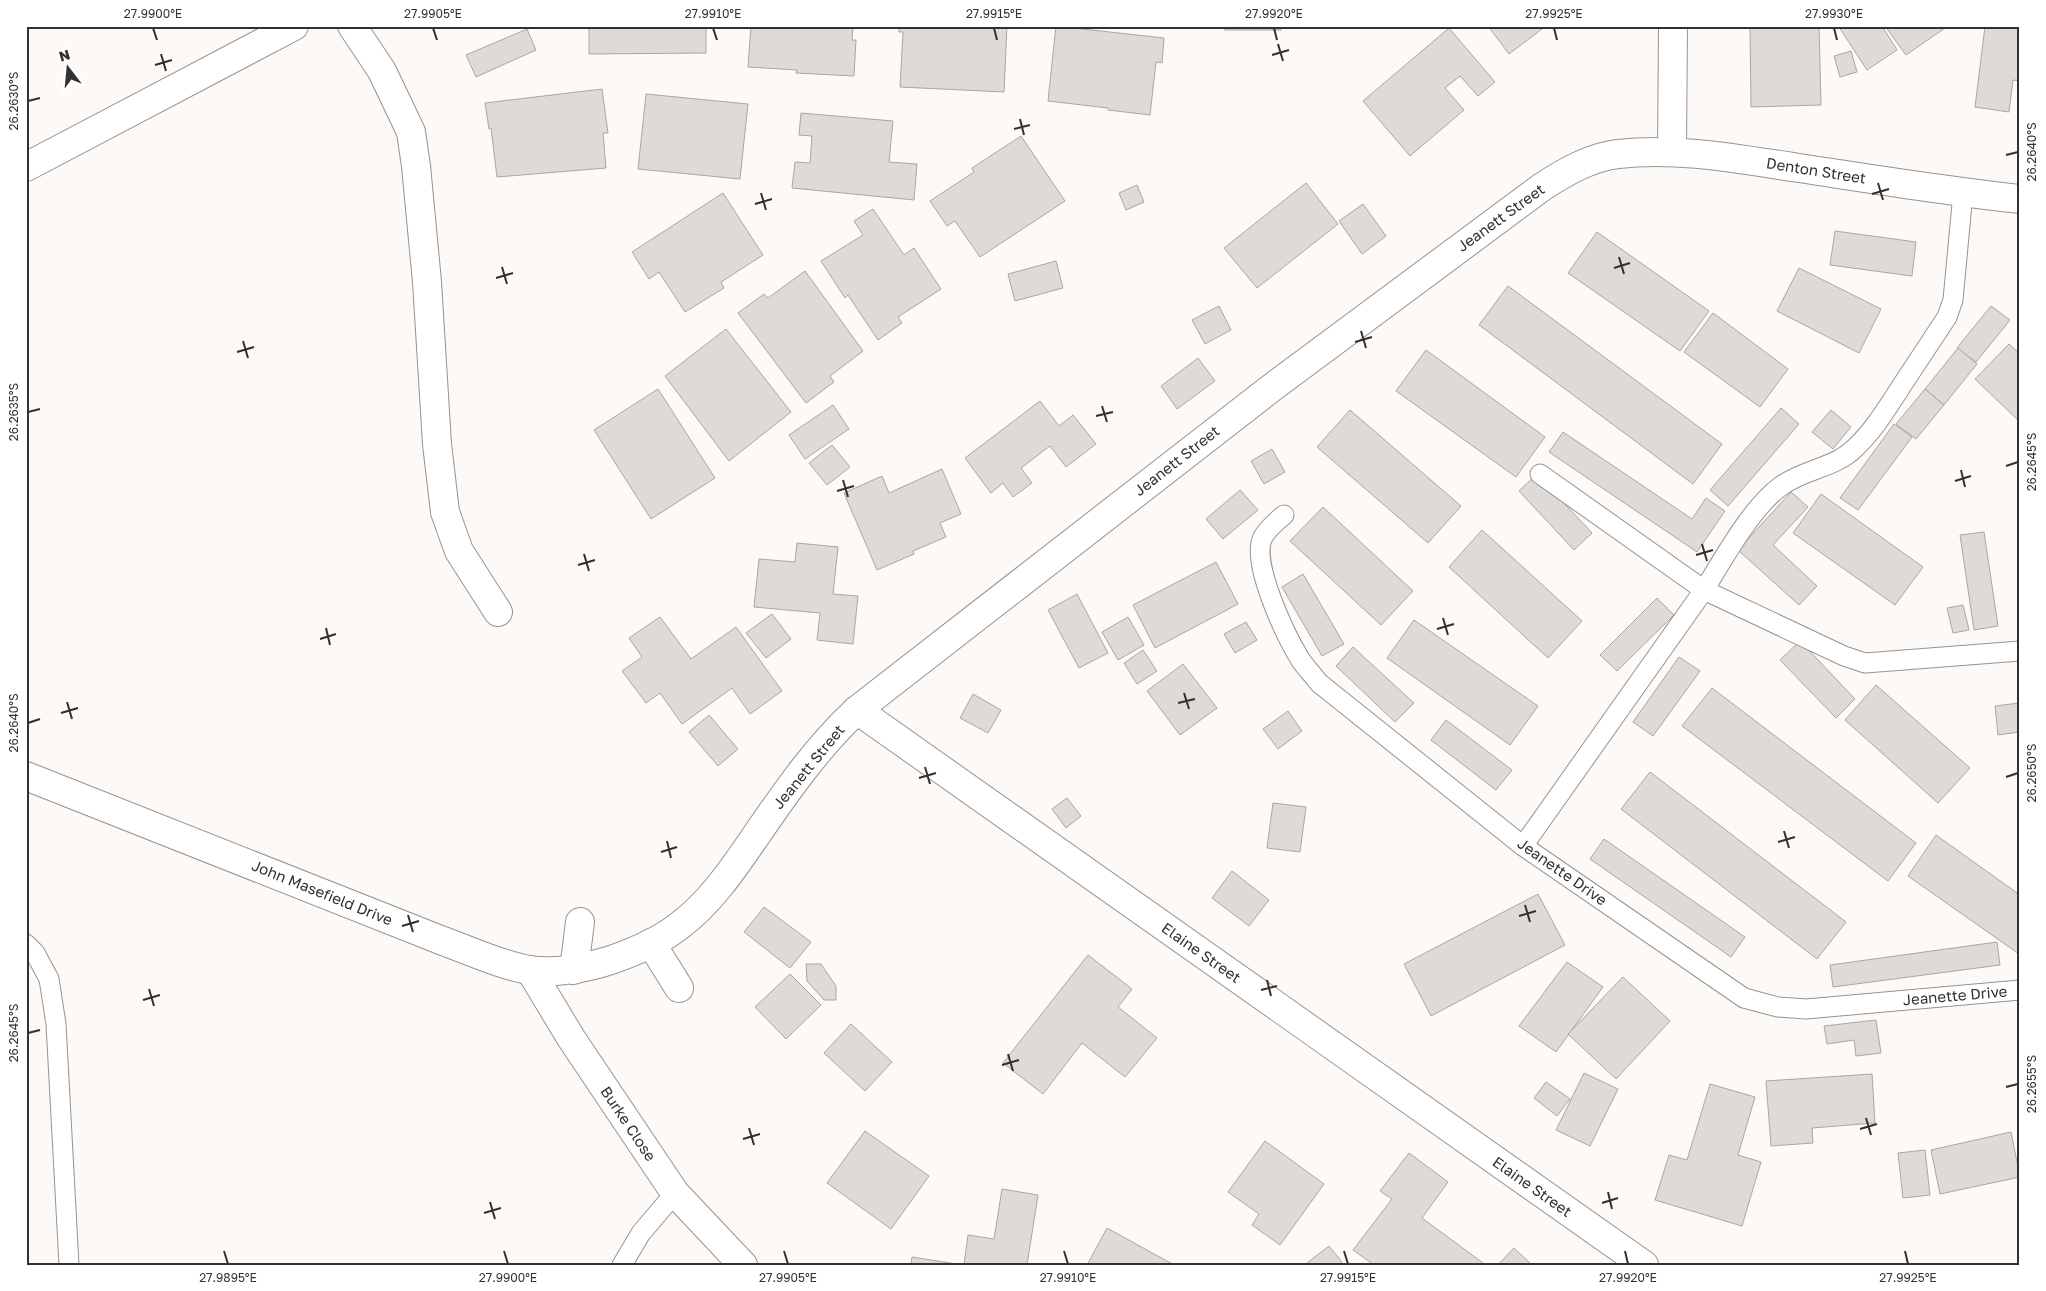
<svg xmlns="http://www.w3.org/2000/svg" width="2046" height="1291" viewBox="0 0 2046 1291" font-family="'Golos Text',sans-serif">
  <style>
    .building { fill: #dddad7; stroke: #a9a6a3 }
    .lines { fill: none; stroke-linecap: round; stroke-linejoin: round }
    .lane-casing { stroke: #969390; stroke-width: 21 }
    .street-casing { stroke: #969390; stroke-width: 30 }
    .lane { stroke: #fff; stroke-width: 19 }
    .street { stroke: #fff; stroke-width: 28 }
    .ticks { fill: none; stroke: #323130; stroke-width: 2 }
    .labels { text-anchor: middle; stroke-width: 4.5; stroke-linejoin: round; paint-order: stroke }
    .street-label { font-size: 15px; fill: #323130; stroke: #fff }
    .neatline { fill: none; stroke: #323130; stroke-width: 2 }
    .ticks-label { font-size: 12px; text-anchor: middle; fill: #323130 }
  </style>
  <rect width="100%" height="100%" fill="#fcf9f6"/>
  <g class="building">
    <polygon points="589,26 706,26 706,53 589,54"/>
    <polygon points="751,26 853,26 852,40 856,40 854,76 796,73 797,70 748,67"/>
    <polygon points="899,26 1007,26 1004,92 900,87 903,32 899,32"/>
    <polygon points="1056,26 1164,38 1162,63 1156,62 1150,115 1108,110 1108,108 1048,101"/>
    <rect x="1225" y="26" width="56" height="4"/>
    <polygon points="1488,26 1546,26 1509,54"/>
    <polygon points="1750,26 1819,26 1821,105 1751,107"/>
    <polygon points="1841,26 1882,26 1897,50 1867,70 1839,27"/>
    <polygon points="1885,26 1943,26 1945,28 1906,55"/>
    <polygon points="1985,26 2018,26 2017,29 2020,29 2020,81 2013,80 2009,112 1975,107"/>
    <polygon points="1449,28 1495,82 1478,96 1460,76 1445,88 1464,110 1410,156 1363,101"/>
    <polygon points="527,29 536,50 476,77 466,55"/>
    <polygon points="1851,51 1857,72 1840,77 1834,56"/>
    <polygon points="602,89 608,133 603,133 606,168 497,177 491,128 489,129 485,103"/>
    <polygon points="646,94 748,104 740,179 638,169"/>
    <polygon points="801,113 893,121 889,162 917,164 914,200 792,188 795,162 810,163 812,136 799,135"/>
    <polygon points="1021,136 1065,201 980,257 955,221 947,226 930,201 974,172 972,168"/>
    <polygon points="1306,183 1338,224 1257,288 1224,248"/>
    <polygon points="1137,185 1144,202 1126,210 1119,193"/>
    <polygon points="723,193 763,255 721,282 724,288 685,312 659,272 649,279 632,252"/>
    <polygon points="1363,204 1386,236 1362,254 1339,221"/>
    <polygon points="873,209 904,255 914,248 941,289 898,317 902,323 878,340 848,295 845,298 821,261 863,235 854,221"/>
    <polygon points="1835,231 1916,242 1912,276 1830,265"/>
    <polygon points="1597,232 1709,311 1680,351 1568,273"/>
    <polygon points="1056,261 1063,288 1015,301 1008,274"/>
    <polygon points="1799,268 1881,309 1859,353 1777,311"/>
    <polygon points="805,271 863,351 830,376 834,382 806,403 738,313 764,294 768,298"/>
    <polygon points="1508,286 1722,444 1693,484 1479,325"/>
    <polygon points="1219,306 1231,330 1205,344 1192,320"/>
    <polygon points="1991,306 2010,320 1976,362 1957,348"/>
    <polygon points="1713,313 1788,369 1760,407 1684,352"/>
    <polygon points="726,329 791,412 729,461 665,376"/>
    <polygon points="2009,344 2020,354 2020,422 1975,379"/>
    <polygon points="1958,348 1977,364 1944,405 1925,389"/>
    <polygon points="1426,350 1545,437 1516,477 1396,391"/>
    <polygon points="1198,358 1215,381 1177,409 1161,386"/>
    <polygon points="658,389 715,478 651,519 594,430"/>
    <polygon points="1925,389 1944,405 1916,439 1896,424"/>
    <polygon points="1040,401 1059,426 1073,415 1096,444 1066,467 1050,446 1021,468 1032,483 1013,497 1003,483 991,493 965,458"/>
    <polygon points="833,405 849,429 805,459 789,435"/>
    <polygon points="1781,408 1799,424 1728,506 1710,490"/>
    <polygon points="1350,410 1461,506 1428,543 1317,447"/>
    <polygon points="1831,410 1851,427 1833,449 1812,432"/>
    <polygon points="1894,424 1912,437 1858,510 1840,498"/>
    <polygon points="1563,432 1692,519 1706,498 1725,511 1697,552 1549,452"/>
    <polygon points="832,445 850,467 827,485 809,463"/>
    <polygon points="1272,449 1285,472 1264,484 1251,461"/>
    <polygon points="942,469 961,514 940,523 946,537 913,551 914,554 877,570 844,493 882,476 889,493"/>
    <polygon points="1537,474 1592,533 1574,550 1519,491"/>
    <polygon points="1240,490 1258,510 1223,539 1206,519"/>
    <polygon points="1791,492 1808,507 1773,545 1817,586 1799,605 1738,550"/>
    <polygon points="1821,494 1923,567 1895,605 1793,533"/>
    <polygon points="1323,507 1413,591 1381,625 1290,541"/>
    <polygon points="1482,530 1582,621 1548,658 1449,567"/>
    <polygon points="1984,532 1998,626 1974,630 1960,535"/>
    <polygon points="797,543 838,547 833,594 858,596 853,644 817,640 820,613 754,607 759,559 795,562"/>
    <polygon points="1216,562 1238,604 1155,648 1133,605"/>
    <polygon points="1303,574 1344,644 1322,656 1282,587"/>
    <polygon points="1077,594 1108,653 1079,668 1048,610"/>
    <polygon points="1657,598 1674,615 1617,671 1600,655"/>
    <polygon points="1963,605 1969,630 1953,633 1947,608"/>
    <polygon points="772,614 791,639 766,658 746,633"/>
    <polygon points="660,617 691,659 736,627 782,691 750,714 732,688 682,724 660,693 646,703 622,671 642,657 629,638"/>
    <polygon points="1128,617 1144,645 1118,660 1102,632"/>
    <polygon points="1414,620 1538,706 1510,745 1387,658"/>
    <polygon points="1246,622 1257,640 1235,653 1224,634"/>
    <polygon points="1800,641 1855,699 1836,718 1780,660"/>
    <polygon points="1353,647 1414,703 1395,722 1336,666"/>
    <polygon points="1143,650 1157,671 1137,684 1124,663"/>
    <polygon points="1679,657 1700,671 1653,736 1633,722"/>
    <polygon points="1183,664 1217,708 1180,735 1147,691"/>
    <polygon points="1876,685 1970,768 1938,803 1845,720"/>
    <polygon points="1712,688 1916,843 1888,881 1682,726"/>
    <polygon points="973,694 1001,710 988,733 960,718"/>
    <polygon points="2019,703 2020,732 1998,735 1995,706"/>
    <polygon points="1288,711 1302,731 1278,749 1263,729"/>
    <polygon points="709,715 738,749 718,766 689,732"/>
    <polygon points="1446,720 1512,770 1496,790 1431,740"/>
    <polygon points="1650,772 1846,922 1817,959 1621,809"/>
    <polygon points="1067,798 1081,816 1066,828 1052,809"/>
    <polygon points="1273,803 1306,807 1300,852 1267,848"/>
    <polygon points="1936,835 2020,895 2019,954 1908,876"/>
    <polygon points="1604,839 1745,937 1731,957 1590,859"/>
    <polygon points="1232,871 1269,900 1249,926 1212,898"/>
    <polygon points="1538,894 1565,945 1431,1016 1404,964"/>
    <polygon points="764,907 811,942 790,968 744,932"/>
    <polygon points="1997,942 2000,965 1833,987 1830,965"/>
    <polygon points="1088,955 1132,989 1118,1007 1157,1038 1125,1077 1082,1043 1043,1094 1003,1063"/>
    <polygon points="1567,962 1603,987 1556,1052 1519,1026"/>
    <polygon points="806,964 821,964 836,986 836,1000 824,1000 807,981"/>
    <polygon points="790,974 821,1005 786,1039 755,1007"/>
    <polygon points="1623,977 1670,1021 1616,1079 1568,1034"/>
    <polygon points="1876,1020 1881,1053 1856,1056 1854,1040 1827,1044 1824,1026"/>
    <polygon points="851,1024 892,1062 865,1091 824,1053"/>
    <polygon points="1584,1073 1618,1089 1590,1146 1556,1130"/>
    <polygon points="1872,1074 1875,1123 1812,1128 1813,1143 1771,1146 1766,1081"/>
    <polygon points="1546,1082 1570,1099 1557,1116 1534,1098"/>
    <polygon points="1710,1084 1755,1097 1738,1155 1761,1162 1742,1226 1655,1200 1669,1155 1687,1160"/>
    <polygon points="865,1131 929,1176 891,1229 827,1183"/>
    <polygon points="2011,1132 2020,1177 1940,1194 1931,1150"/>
    <polygon points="1265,1141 1324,1184 1280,1245 1252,1225 1259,1214 1228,1192"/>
    <polygon points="1925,1150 1930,1195 1903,1198 1898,1153"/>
    <polygon points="1409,1153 1448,1182 1422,1218 1483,1263 1482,1265 1374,1265 1353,1250 1392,1199 1380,1191"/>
    <polygon points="1002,1189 1038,1195 1027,1265 964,1265 968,1235 994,1239"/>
    <polygon points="1107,1228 1174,1265 1087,1265"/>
    <polygon points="1329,1246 1342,1262 1338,1265 1308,1265 1307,1263"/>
    <polygon points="1514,1248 1532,1265 1498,1265"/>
    <polygon points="912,1257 963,1265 911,1265"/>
  </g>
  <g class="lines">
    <g class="lane-casing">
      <g id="lane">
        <polyline points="1540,474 1704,590 1844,656 1865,663 2020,651"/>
        <path d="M1284,515c-7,6 -16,13 -21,22 -13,25 23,99 37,122 5,8 13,16 19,24l204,163 221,152 34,9 28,2 214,-19"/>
        <path d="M1523,846l181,-256c20,-32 47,-82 77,-104 23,-17 54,-18 74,-38 17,-16 29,-35 42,-55 16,-25 33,-50 50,-76l6,-17 10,-107"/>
        <polyline points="26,944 35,953 49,979 56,1024 69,1265"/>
        <polyline points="622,1265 641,1233 675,1193"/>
      </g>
    </g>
    <g class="street-casing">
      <g id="street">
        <polyline points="352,26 382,71 411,132 416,166 427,282 437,444 445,512 459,551 498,612"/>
        <polyline points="1672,151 1673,26"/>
        <polyline points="26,167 294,26"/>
        <polyline points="857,710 1644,1265"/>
        <path d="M26,776l417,165c28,10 57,24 86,29 26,4 58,-2 82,-10 23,-8 49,-19 68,-34 32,-24 54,-57 76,-89 31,-45 62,-90 102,-127l413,-321 272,-202c23,-15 49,-30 76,-33 60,-7 121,5 181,14 73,11 147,23 221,31"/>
        <polyline points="651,943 679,988"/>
        <polyline points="530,970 571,1038 675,1193 743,1265"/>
        <polyline points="574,970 580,922"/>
      </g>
    </g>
    <use href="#lane" class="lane"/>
    <use href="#street" class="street"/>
  </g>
  <path class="ticks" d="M153,28l4,12M433,28l4,12M713,28l4,12M994,28l3,12M1274,28l3,12M1554,28l3,12M1834,28l3,12M1278,44l5,17M161,54l5,17M1272,55l17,-5M155,65l17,-5M28,101l12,-3M1020,119l4,16M1014,129l16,-4M2006,155l12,-3M1878,183l5,17M761,193l5,17M1872,194l17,-5M755,204l17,-5M1619,257l5,17M502,267l5,17M1614,268l16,-5M496,278l17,-5M1361,331l5,17M243,341l5,17M1355,342l17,-5M237,352l17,-5M1102,406l5,16M28,412l12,-3M1096,416l17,-4M2006,466l12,-4M1961,470l4,17M843,480l5,17M1955,481l16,-5M837,491l17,-5M1702,544l5,17M584,554l5,17M1696,555l17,-5M578,565l17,-5M1443,618l5,17M326,628l4,17M1437,629l17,-5M320,639l16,-5M1184,693l5,16M67,702l5,17M1178,703l17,-4M61,713l17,-5M28,723l12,-4M925,767l5,17M2006,777l12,-4M919,778l17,-5M1784,831l5,17M667,841l4,17M1778,842l17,-5M661,852l16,-5M1525,905l5,17M408,915l5,17M1519,916l17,-5M402,926l17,-5M1267,980l4,16M149,989l5,17M1261,990l16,-4M143,1000l17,-5M28,1033l12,-3M1008,1054l5,17M1002,1065l17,-5M2006,1087l12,-3M1866,1118l5,17M749,1128l5,17M1860,1129l17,-5M743,1139l17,-5M1608,1192l4,17M490,1202l5,17M1602,1203l16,-5M484,1213l17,-5M224,1251l4,13M504,1251l4,13M784,1251l4,13M1064,1251l4,13M1344,1251l4,13M1625,1251l3,13M1905,1251l3,13"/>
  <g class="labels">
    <g class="street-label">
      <text transform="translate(1816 171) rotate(9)" y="5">Denton Street</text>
      <text transform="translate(1501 218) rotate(-36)" y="5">Jeanett Street</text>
      <text transform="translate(1177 461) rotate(-38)" y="5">Jeanett Street</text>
      <text transform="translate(809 767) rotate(-51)" y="5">Jeanett Street</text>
      <text transform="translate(1562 872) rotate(35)" y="5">Jeanette Drive</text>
      <text transform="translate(322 893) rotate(22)" y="5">John Masefield Drive</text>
      <text transform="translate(1201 953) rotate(35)" y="5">Elaine Street</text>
      <text transform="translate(1955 996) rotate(-5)" y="5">Jeanette Drive</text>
      <text transform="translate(628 1124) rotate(56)" y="5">Burke Close</text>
      <text transform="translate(1532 1187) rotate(35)" y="5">Elaine Street</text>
    </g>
  </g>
  <rect width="2046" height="1291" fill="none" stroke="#ffffff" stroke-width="55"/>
  <g transform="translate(68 68) rotate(344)" stroke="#ffffff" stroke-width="4" paint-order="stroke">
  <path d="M0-4L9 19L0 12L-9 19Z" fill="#323130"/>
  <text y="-8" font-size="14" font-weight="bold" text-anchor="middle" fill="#323130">N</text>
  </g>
  <rect x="28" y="28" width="1990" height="1236" class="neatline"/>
  <g class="ticks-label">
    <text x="153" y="18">27.9900°E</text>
    <text x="433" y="18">27.9905°E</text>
    <text x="713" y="18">27.9910°E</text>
    <text x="994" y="18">27.9915°E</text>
    <text x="1274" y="18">27.9920°E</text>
    <text x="1554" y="18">27.9925°E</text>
    <text x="1834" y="18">27.9930°E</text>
    <text transform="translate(14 101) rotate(-90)" y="4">26.2630°S</text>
    <text transform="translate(2032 152) rotate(-90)" y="4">26.2640°S</text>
    <text transform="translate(14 412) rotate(-90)" y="4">26.2635°S</text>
    <text transform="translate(2032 462) rotate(-90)" y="4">26.2645°S</text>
    <text transform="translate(14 723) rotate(-90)" y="4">26.2640°S</text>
    <text transform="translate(2032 773) rotate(-90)" y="4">26.2650°S</text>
    <text transform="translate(14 1033) rotate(-90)" y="4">26.2645°S</text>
    <text transform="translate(2032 1084) rotate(-90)" y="4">26.2655°S</text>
    <text x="228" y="1282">27.9895°E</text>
    <text x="508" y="1282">27.9900°E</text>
    <text x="788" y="1282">27.9905°E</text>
    <text x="1068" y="1282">27.9910°E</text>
    <text x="1348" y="1282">27.9915°E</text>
    <text x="1628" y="1282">27.9920°E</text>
    <text x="1908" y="1282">27.9925°E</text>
  </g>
</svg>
